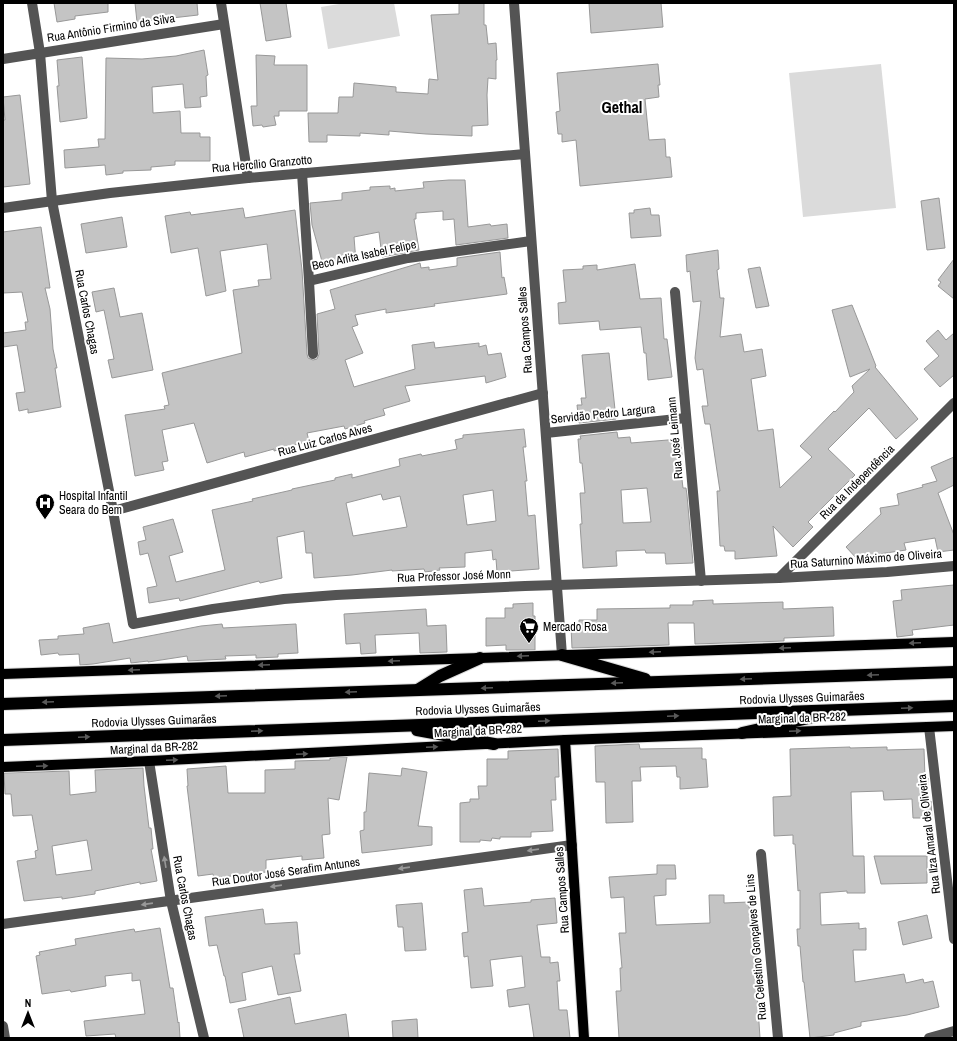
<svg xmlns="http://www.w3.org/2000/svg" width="957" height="1041" viewBox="0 0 957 1041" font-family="'Archivo Narrow',sans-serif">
<rect width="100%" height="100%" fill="#fff"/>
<g fill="#dbdbdb">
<path d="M345 3H394L400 36 328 49 321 7Z"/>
<path d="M881 64 896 208 803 217 789 73Z"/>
</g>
<g fill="#c4c4c4" stroke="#989898" fill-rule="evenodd">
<path d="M54 3H108V12L75 16V19L57 22Z"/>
<path d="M135 3H197L198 15 137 22Z"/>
<path d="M260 3H286L291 37 266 41Z"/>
<path d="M459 3H484V25H486L488 44 496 43 497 60H496V79L488 78 487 95 488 125 472 126V136L426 134 389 131V135L360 133V136L327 135V142H309L308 113H338L339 97H353L354 83 396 87V92L428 94 429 79 438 80 431 15 459 14Z"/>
<path d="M589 3H661L663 27 591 33Z"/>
<path d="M204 50 208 75 206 76 207 96 200 97 201 107 185 108 183 84 152 87 153 113 180 111 181 133H200V137H210V161H175V165L151 167V170L123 171V173L106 175 105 165 65 168 64 150 99 147 98 139H105L106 58 142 59 176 56Z"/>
<path d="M256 55 275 56 274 65H307V111H279V116H274L276 125 263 127 262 125 253 126 251 106H257Z"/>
<path d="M82 57 87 118 60 122 57 86H59L57 60Z"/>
<path d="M658 64 660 85H658L659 97 645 99 649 140 665 139 666 157H670L672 177 580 186 576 140 562 142V134H558L556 112 560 111 557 73Z"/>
<path d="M20 95 30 184 3 187V120H5L3 97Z"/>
<path d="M449 180H465L468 227 490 224 491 226 507 224 508 238 456 245 454 219 443 220V211L416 213V219H414L419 250 382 257 379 232 354 237 356 262 323 265 312 225 310 203 342 200V193L370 190V187L390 186V189L395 188V191L424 188 423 182Z"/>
<path d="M939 198 945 248 927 250 921 201Z"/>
<path d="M243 208 245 218 295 210 302 270 307 354 308 358 313 360 317 359 319 354 317 314 335 309 330 290 420 263 421 268 429 267V270L457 266V258L500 252 502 278 504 277 507 294 434 304 435 306 386 313V309L355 315 358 325 352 327 363 353 345 360 354 387 415 369 412 345 434 342 435 348 479 343V347L486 345 488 355 501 353 506 377 486 383 485 376 405 386 410 401 383 409 385 415 364 421 365 423 345 429 344 426 307 433 309 441 274 451V449L245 457 244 452 207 463 194 423 162 430 168 461 162 462 164 470 135 476 125 415 165 409 164 406 169 405 162 373 242 353 233 290 259 286 258 280 271 279 267 244 220 251 226 291 206 296 198 248 171 253 165 216 190 212 191 215Z"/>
<path d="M650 208 651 215H659L661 236 631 238 629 213H634V210Z"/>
<path d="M122 217 127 247 86 253 81 224Z"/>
<path d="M41 227 50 288H45L50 309 53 349 57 368H55L61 407 28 413V409L19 411 16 393 25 392 17 345 3 347V333L26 330 25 322H28L22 292 3 293V232Z"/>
<path d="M718 250 719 269 717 270 720 298H724L720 337 741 334 744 352 762 349 766 376 751 379 758 431 773 429 780 488 812 457 800 446 834 411 835 412 854 392 852 386 870 369 850 377 832 310 852 305 876 366 875 367 918 419 896 439 869 408 828 449 855 475 808 522 813 527 793 547 773 526 777 556 735 559V551H725L724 546H720L717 491H720L710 424H705L702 406H708L703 369 697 370 695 358 701 301 693 302 690 271 687 272 686 255Z"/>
<path d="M954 259V299L938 286 941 282 938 280Z"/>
<path d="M635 264 640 299 661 298 664 339H667L672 377 648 380 646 353H644L641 327 600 330 599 321 559 324 558 303 566 302 563 270 583 269V266L597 265V270Z"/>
<path d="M760 267 769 306 756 308 748 269Z"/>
<path d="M114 288 120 317 142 313 153 370 112 378 108 360 114 359 104 310 96 312 92 292Z"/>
<path d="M938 330 946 340 954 333V375L940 387 924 369 939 356 926 341Z"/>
<path d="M609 353 616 419 579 423 577 405H582L581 398H586L582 355Z"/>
<path d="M524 429 526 447H523L527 481H525L528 516 535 515 539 569 497 572 496 559 493 560 492 550 465 553V567L439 568 440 570 425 572 424 569 392 571V570L352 575 314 578 312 553H306L304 531 277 537 282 578 260 583 259 581 180 601 179 598 149 603 147 588 157 586 148 553 140 555 138 542 146 540 143 527 173 519 183 552 169 556 176 582 225 570 212 510 253 501 252 499 292 490V489L335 480V478L352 474V478L400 466 399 459 421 454 422 456 457 449 455 440 463 438V435ZM493 490 496 521 467 525 463 495ZM381 494 383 500 400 496 407 527 353 536 346 503Z"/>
<path d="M617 432 618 438 630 437 631 443 680 439 682 455H679L683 488H686L687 495 693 563 666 564 665 553H646L645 550 616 551 617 566 583 568 580 524H582L580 493H585L582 463H580L578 439H581L580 436ZM647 488 651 522 623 523 621 490Z"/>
<path d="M954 457V485L938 493 954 535V550L938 552 935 538 904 543 906 550 879 554 880 560 868 561 863 555 858 560 846 547 881 514 880 508 899 505 897 494 923 487 922 485 937 481 931 467Z"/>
<path d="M954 585V625L912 630 913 635 897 637 893 601 902 600 901 590Z"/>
<path d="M713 600V604L783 602V609L833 607 834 636 784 638V641L695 644 694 623H668L669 645 572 648 571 627H579V620H597V609L670 608V605H693V601Z"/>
<path d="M533 603V616H535V650H506V645L486 646V618H505V608H513V604Z"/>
<path d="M426 609 427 626 446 625 447 652 420 653 419 633 375 635 376 653 361 654 360 643 346 644 344 614Z"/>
<path d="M109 623 113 643 201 626 222 624 223 628 296 624 298 653 278 654V657L256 658V655L225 656 226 659 188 661 187 656 148 662V661L131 663 130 658 93 664 80 665 79 654 59 655 58 653 41 655 39 640 58 639V636L84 634 83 628Z"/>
<path d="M639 744 640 749 702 748V759H706L708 787 680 789V777H677L676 766 640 767 641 781H632L633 822 606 823 605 782H596L595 746Z"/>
<path d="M850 747V748L887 747V750L924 749 925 778H928V801H931L932 818H913L912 799 884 800 883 791 851 792 853 856H864L865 893H847V891L820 893 821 925 859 923V929L866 928V950H853L855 982 904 974 906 983 923 979 924 983 933 981 939 1007 907 1015 861 1022V1026L834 1033V1035L810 1038 804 982H803L800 946H798L797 929H800V890L798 891 795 844H793V835L774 836 773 797 791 796 790 749Z"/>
<path d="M558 749 559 777H555L556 800H551L553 831 531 832V837H500V839L492 838 491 841 480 840V842H460V803L470 802V799H479L478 786H487V759H508V751Z"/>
<path d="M347 757 339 800 328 798 330 834 322 835 324 858 302 860V856L266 860V872L214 878 213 874 198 876 187 786H188L187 769 226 766 228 793H265V770L295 769V761L330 760V758Z"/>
<path d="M143 768 144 786 149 828H151L153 849H151L157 881 140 884V882L95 891V894L62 899V897L24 901 17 861 36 858 35 851 38 850 32 815 13 816 11 794H5L4 773 69 771 70 795 96 792 95 770ZM87 840 92 870 56 875 52 846Z"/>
<path d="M402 768 427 772 418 826 432 827V845L362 853 360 831 364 830V812H366L369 773 401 776Z"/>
<path d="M874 856H927V883L881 884Z"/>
<path d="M657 865H675L676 879H666V895L654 896 656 925 710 923 709 895H724V903L749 902V908H754L759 992H757L760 1038H619L616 991H621L620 968H622L619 933H626L624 897 611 898 609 877 657 874Z"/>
<path d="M482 888 484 906 531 902V900L555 898 557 923 537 925 541 957H550V963L558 962 560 981H557L559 1010H567L570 1038H534L529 1004 509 1007 507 990 525 987 522 956 490 960 493 986 471 988 468 956 464 957 462 933 468 932 464 890Z"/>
<path d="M422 903 426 950 405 951 403 927H398L396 905Z"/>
<path d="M263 909 265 924 297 922 300 954H294L301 991 278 995 272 966 242 973 246 1000 230 1003 225 976H224L217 945 209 946 205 917Z"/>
<path d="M927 915 932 938 903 945 898 922Z"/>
<path d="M160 928 170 988H173L178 1023 179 1022 180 1038H116L115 1034 86 1036 84 1021 145 1014 140 980 132 981V973L105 976 106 986 71 992 70 990 42 994 36 956 40 955 39 952 76 945 75 939 134 929 135 932Z"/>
<path d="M290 997 295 1024 346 1014 349 1038H244L238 1009Z"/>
<path d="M417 1019 418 1038H393L392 1021Z"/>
</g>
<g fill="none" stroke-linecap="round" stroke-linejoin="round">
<defs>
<g id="major">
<path d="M3 674 954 642"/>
<path d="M565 740 584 1038"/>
<path d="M3 767 149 761 565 740 954 726"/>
</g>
<g id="highway">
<path d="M562 655 645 679"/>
<path d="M419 689 440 676 480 658"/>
<path d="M3 704 954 672"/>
<path d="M417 730 494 744"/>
<path d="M742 733 813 717"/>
<path d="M3 740 954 706"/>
</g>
</defs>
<use href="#major" stroke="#dbdbdb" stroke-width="12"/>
<use href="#highway" stroke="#dbdbdb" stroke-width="14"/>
<g stroke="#545454" stroke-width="10">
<path d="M32 3 40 53 52 201 113 511 133 624 213 609 284 599 336 595 525 586 779 578 887 572 954 566"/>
<path d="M221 3 248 178"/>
<path d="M514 3 562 655"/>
<path d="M3 59 224 24"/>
<path d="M302 173 309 281 408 258 531 241"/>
<path d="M3 208 110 193 248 178 525 154"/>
<path d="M309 281 313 354"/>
<path d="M675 292 701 581"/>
<path d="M546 433 686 418"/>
<path d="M113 511 543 393"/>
<path d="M779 578 954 403"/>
<path d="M929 727 954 939"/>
<path d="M149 761 171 901 204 1038"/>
<path d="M761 854 778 1038"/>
<path d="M3 924 572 845"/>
<path d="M3 1026 5 1038"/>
<path d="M929 1038 954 1031"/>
</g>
<use href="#major" stroke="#000" stroke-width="10"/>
<use href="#highway" stroke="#000" stroke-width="12"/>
</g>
<defs><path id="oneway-solid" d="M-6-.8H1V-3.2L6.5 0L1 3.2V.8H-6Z"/></defs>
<g fill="#595959">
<use href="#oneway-solid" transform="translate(915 643) rotate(178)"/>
<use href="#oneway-solid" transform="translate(785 648) rotate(178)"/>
<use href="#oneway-solid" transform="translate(655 652) rotate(178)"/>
<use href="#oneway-solid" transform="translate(523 656) rotate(178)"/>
<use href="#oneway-solid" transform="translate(394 661) rotate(178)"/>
<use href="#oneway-solid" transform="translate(264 665) rotate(178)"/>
<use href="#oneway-solid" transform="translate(134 670) rotate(178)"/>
<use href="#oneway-solid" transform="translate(873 675) rotate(178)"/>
<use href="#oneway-solid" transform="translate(746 679) rotate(178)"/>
<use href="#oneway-solid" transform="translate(617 683) rotate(178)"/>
<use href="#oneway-solid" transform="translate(487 688) rotate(178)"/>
<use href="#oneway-solid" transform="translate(351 692) rotate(178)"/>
<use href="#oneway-solid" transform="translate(221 696) rotate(178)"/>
<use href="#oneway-solid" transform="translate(48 702) rotate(178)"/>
<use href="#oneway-solid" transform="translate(907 708) rotate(-2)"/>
<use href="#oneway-solid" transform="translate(673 716) rotate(-2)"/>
<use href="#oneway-solid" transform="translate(544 721) rotate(-2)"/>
<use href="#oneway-solid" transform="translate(257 731) rotate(-2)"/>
<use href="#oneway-solid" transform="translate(795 731) rotate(-2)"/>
<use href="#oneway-solid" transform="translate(84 737) rotate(-2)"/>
<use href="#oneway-solid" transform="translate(432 747) rotate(-3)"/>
<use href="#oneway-solid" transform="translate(302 754) rotate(-3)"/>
<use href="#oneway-solid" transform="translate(172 760) rotate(-3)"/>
<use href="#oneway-solid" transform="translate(42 766) rotate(-2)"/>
</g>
<g fill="#989898">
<use href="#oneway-solid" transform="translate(533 850) rotate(172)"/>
<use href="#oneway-solid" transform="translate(165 862) rotate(-99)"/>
<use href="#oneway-solid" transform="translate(404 868) rotate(172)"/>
<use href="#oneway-solid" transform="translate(276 886) rotate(172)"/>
<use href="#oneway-solid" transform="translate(147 904) rotate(172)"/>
</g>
<defs>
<symbol id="hospital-pin" viewBox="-11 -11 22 30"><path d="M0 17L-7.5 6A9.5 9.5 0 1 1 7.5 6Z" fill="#000" stroke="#fff"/><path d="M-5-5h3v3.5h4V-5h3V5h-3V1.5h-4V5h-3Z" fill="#fff"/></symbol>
<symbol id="supermarket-pin" viewBox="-11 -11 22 30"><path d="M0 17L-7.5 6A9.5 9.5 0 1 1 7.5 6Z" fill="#000" stroke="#fff"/><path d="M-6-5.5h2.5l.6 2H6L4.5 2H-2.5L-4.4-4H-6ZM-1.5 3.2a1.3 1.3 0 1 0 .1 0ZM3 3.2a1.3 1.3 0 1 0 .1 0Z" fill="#fff"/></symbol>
</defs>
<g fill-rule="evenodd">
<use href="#hospital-pin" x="34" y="492" width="22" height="30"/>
<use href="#supermarket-pin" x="518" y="616" width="22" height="30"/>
</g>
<g text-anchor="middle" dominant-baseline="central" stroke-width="4" stroke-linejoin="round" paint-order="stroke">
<g font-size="12" fill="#000" stroke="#fff">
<text transform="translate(111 28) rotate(-9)">Rua Antônio Firmino da Silva</text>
<text transform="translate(262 164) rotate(-5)">Rua Hercílio Granzotto</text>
<text transform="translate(364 255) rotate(-12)">Beco Arlita Isabel Felipe</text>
<text transform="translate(87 312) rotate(79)">Rua Carlos Chagas</text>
<text transform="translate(525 330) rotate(-94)">Rua Campos Salles</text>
<text transform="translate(603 414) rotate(-6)">Servidão Pedro Largura</text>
<text transform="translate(675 438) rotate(-95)">Rua José Leimann</text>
<text transform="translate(325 440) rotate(-15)">Rua Luiz Carlos Alves</text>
<text transform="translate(857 482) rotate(-45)">Rua da Independência</text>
<text transform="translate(866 559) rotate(-4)">Rua Saturnino Máximo de Oliveira</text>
<text transform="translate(454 576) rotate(-2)">Rua Professor José Monn</text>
<text transform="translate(802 698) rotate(-2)">Rodovia Ulysses Guimarães</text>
<text transform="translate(478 709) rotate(-2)">Rodovia Ulysses Guimarães</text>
<text transform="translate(802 718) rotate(-2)">Marginal da BR-282</text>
<text transform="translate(154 721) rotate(-2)">Rodovia Ulysses Guimarães</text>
<text transform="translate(478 731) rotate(-3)">Marginal da BR-282</text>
<text transform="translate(154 748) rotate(-3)">Marginal da BR-282</text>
<text transform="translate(929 834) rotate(-97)">Rua Ilza Amaral de Oliveira</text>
<text transform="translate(286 872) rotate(-8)">Rua Doutor José Serafim Antunes</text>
<text transform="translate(562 890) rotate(-94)">Rua Campos Salles</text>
<text transform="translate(185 898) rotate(79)">Rua Carlos Chagas</text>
<text transform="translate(756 947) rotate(-95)">Rua Celestino Gonçalves de Lins</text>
</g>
<g font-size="12" fill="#000" stroke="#fff" text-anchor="start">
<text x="59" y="496">Hospital Infantil<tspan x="59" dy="14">Seara do Bem</tspan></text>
<text x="543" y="627">Mercado Rosa</text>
</g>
<g font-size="16" font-weight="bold" fill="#000" stroke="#fff">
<text x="622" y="107">Gethal</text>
</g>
</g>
<rect width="957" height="1041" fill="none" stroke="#000000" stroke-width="8"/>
<g transform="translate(28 1013)" stroke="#ffffff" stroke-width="3" paint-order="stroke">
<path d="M0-3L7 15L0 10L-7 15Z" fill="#000000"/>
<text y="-6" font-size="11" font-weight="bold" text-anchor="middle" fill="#000000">N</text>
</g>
</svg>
